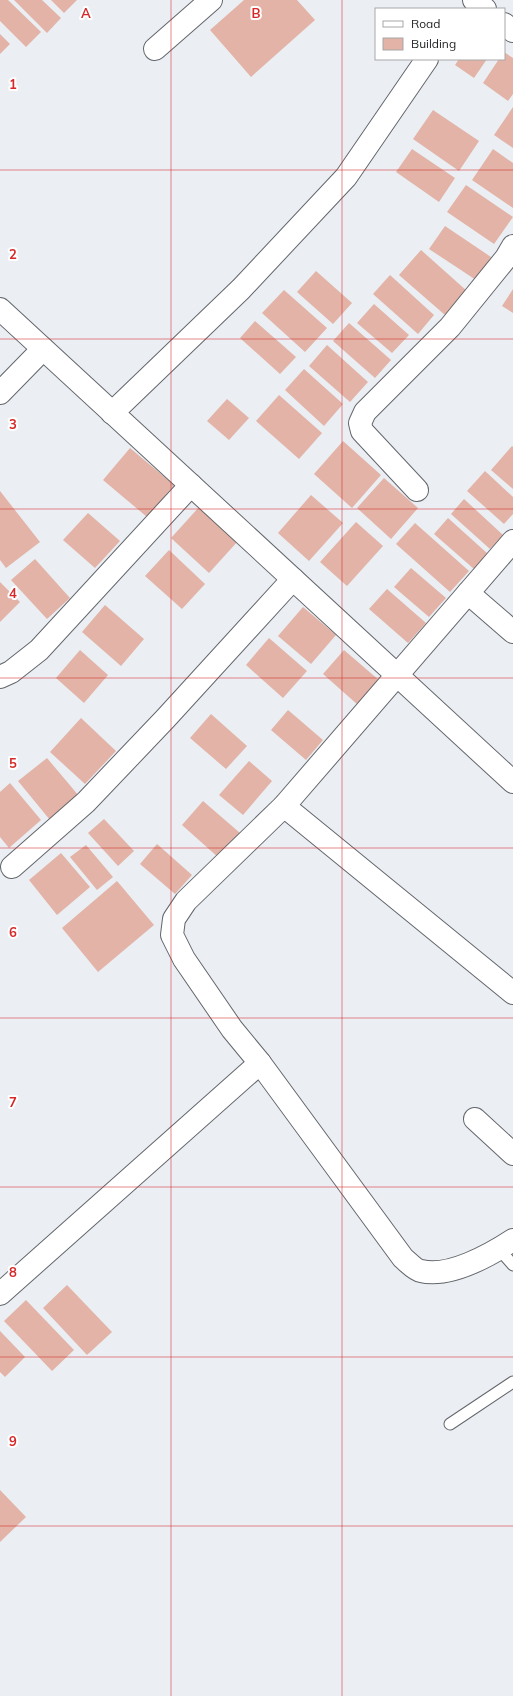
<svg xmlns="http://www.w3.org/2000/svg" width="513" height="1696" viewBox="0 0 513 1696" font-family="Mulish,sans-serif">
<rect width="100%" height="100%" fill="#ebeff4"/>
<g fill="#e2b3a6">
<path d="M0 0H8L41 32 26 47 0 21Z"/>
<path d="M14 0H42L61 18 47 33Z"/>
<path d="M51 0H77L64 13Z"/>
<path d="M244 0H297L315 20 251 77 210 30Z"/>
<path d="M0 34 10 44 0 54Z"/>
<path d="M504 52 513 58V94L508 101 483 83 499 59H504Z"/>
<path d="M459 59H487L474 78 455 65Z"/>
<path d="M513 107V148L494 135Z"/>
<path d="M433 110 479 141 459 171 413 139Z"/>
<path d="M412 149 455 178 439 202 396 172Z"/>
<path d="M493 149 513 163V208L472 180Z"/>
<path d="M466 185 513 217 494 244 447 212Z"/>
<path d="M445 226 491 257 476 280 429 249Z"/>
<path d="M421 250 467 291 445 315 399 275Z"/>
<path d="M316 271 352 303 333 324 297 292Z"/>
<path d="M390 275 434 315 418 334 373 294Z"/>
<path d="M513 289V313L502 306Z"/>
<path d="M284 290 327 328 305 352 262 313Z"/>
<path d="M374 304 409 335 392 353 357 323Z"/>
<path d="M255 321 296 357 280 374 240 338Z"/>
<path d="M349 323 391 360 375 378 333 341Z"/>
<path d="M327 345 368 382 350 402 309 366Z"/>
<path d="M304 369 343 404 324 426 285 390Z"/>
<path d="M279 395 322 433 299 459 256 421Z"/>
<path d="M227 399 249 418 229 440 207 421Z"/>
<path d="M343 441 381 475 352 508 314 474Z"/>
<path d="M512 446 513 447V489L491 470Z"/>
<path d="M130 448 174 485 147 517 103 480Z"/>
<path d="M485 471 513 497V514L504 524 467 491Z"/>
<path d="M384 478 418 508 391 539 357 508Z"/>
<path d="M0 491 40 542 6 568 0 560Z"/>
<path d="M311 495 343 523 309 561 278 533Z"/>
<path d="M464 499 503 535 490 549 451 514Z"/>
<path d="M200 506 238 541 209 573 171 538Z"/>
<path d="M88 513 120 541 95 568 63 540Z"/>
<path d="M448 518 488 554 474 569 434 534Z"/>
<path d="M356 522 383 546 347 586 320 562Z"/>
<path d="M415 523 469 571 450 592 396 544Z"/>
<path d="M169 550 205 584 182 609 145 576Z"/>
<path d="M35 559 70 598 47 619 11 580Z"/>
<path d="M411 568 446 598 429 617 394 587Z"/>
<path d="M0 582 20 602 0 622Z"/>
<path d="M387 589 426 623 408 643 369 609Z"/>
<path d="M105 605 144 639 121 666 82 632Z"/>
<path d="M303 607 336 635 311 664 278 636Z"/>
<path d="M269 638 307 671 283 698 246 665Z"/>
<path d="M80 650 108 675 84 703 56 678Z"/>
<path d="M344 650 380 681 358 705 323 674Z"/>
<path d="M288 710 323 740 306 760 271 730Z"/>
<path d="M211 714 247 746 226 769 190 738Z"/>
<path d="M81 718 116 751 85 784 50 752Z"/>
<path d="M47 758 79 796 50 820 18 781Z"/>
<path d="M249 761 272 781 243 815 219 795Z"/>
<path d="M10 783 41 820 9 848 0 837V792Z"/>
<path d="M203 801 240 833 219 858 182 825Z"/>
<path d="M104 819 134 851 118 866 88 833Z"/>
<path d="M157 844 192 875 175 894 140 864Z"/>
<path d="M86 845 113 877 97 890 70 857Z"/>
<path d="M61 853 90 887 57 915 29 880Z"/>
<path d="M117 881 154 925 98 972 62 928Z"/>
<path d="M67 1285 112 1332 87 1355 43 1308Z"/>
<path d="M26 1300 74 1350 52 1371 4 1321Z"/>
<path d="M0 1331 25 1357 5 1377 0 1372Z"/>
<path d="M0 1490 26 1517 0 1542Z"/>
</g>
<g fill="none" stroke-linecap="round" stroke-linejoin="round">
<defs>
<g id="service">
<path d="M499 1249 513 1265"/>
<path d="M450 1424 513 1382"/>
</g>
<g id="minor">
<path d="M474 0 485 9"/>
<path d="M504 24 513 31"/>
<path d="M155 49 211 0"/>
<path d="M0 309 513 782"/>
<path d="M0 393 43 349"/>
<path d="M112 413 241 289 346 177 427 59"/>
<path d="M417 490 362 431 360 423 365 412 450 327 506 258 513 246"/>
<path d="M468 593 513 632"/>
<path d="M0 677 11 672 39 650 191 485"/>
<path d="M284 806 513 993"/>
<path d="M12 867 86 802 166 718 293 579"/>
<path d="M260 1063 403 1258C408 1262 415 1270 421 1271 449 1278 490 1255 513 1240"/>
<path d="M475 1119 513 1154"/>
<path d="M0 1294 260 1063 232 1029 184 959 172 935 174 919 186 901 284 806 513 541"/>
</g>
</defs>
<use href="#service" stroke="#63666b" stroke-width="13"/>
<use href="#minor" stroke="#63666b" stroke-width="24"/>
<use href="#service" stroke="#fff" stroke-width="11"/>
<use href="#minor" stroke="#fff" stroke-width="22"/>
</g>
<path fill="none" stroke="#d62828" stroke-width="1" stroke-opacity="0.55" d="M171 0V1696M342 0V1696M0 170H513M0 339H513M0 509H513M0 678H513M0 848H513M0 1018H513M0 1187H513M0 1357H513M0 1526H513"/>
<g font-size="13" text-anchor="middle" font-weight="bold" fill="#d62828" stroke="#fff" stroke-width="4" stroke-linejoin="round" paint-order="stroke">
<text x="86" y="18">A</text>
<text x="256" y="18">B</text>
<text x="13" y="89">1</text>
<text x="13" y="259">2</text>
<text x="13" y="429">3</text>
<text x="13" y="598">4</text>
<text x="13" y="768">5</text>
<text x="13" y="937">6</text>
<text x="13" y="1107">7</text>
<text x="13" y="1277">8</text>
<text x="13" y="1446">9</text>
</g>
<rect x="375" y="8" width="130" height="52" fill="#ffffff" stroke="#a7a7a8"/>
<rect x="383" y="21" width="20" height="6" fill="#ffffff" stroke="#a7a7a8"/>
<text x="411" y="28" font-size="12" fill="#232426">Road</text>
<rect x="383" y="38" width="20" height="12" fill="#e2b3a6" stroke="#a7a7a8"/>
<text x="411" y="48" font-size="12" fill="#232426">Building</text>
</svg>
